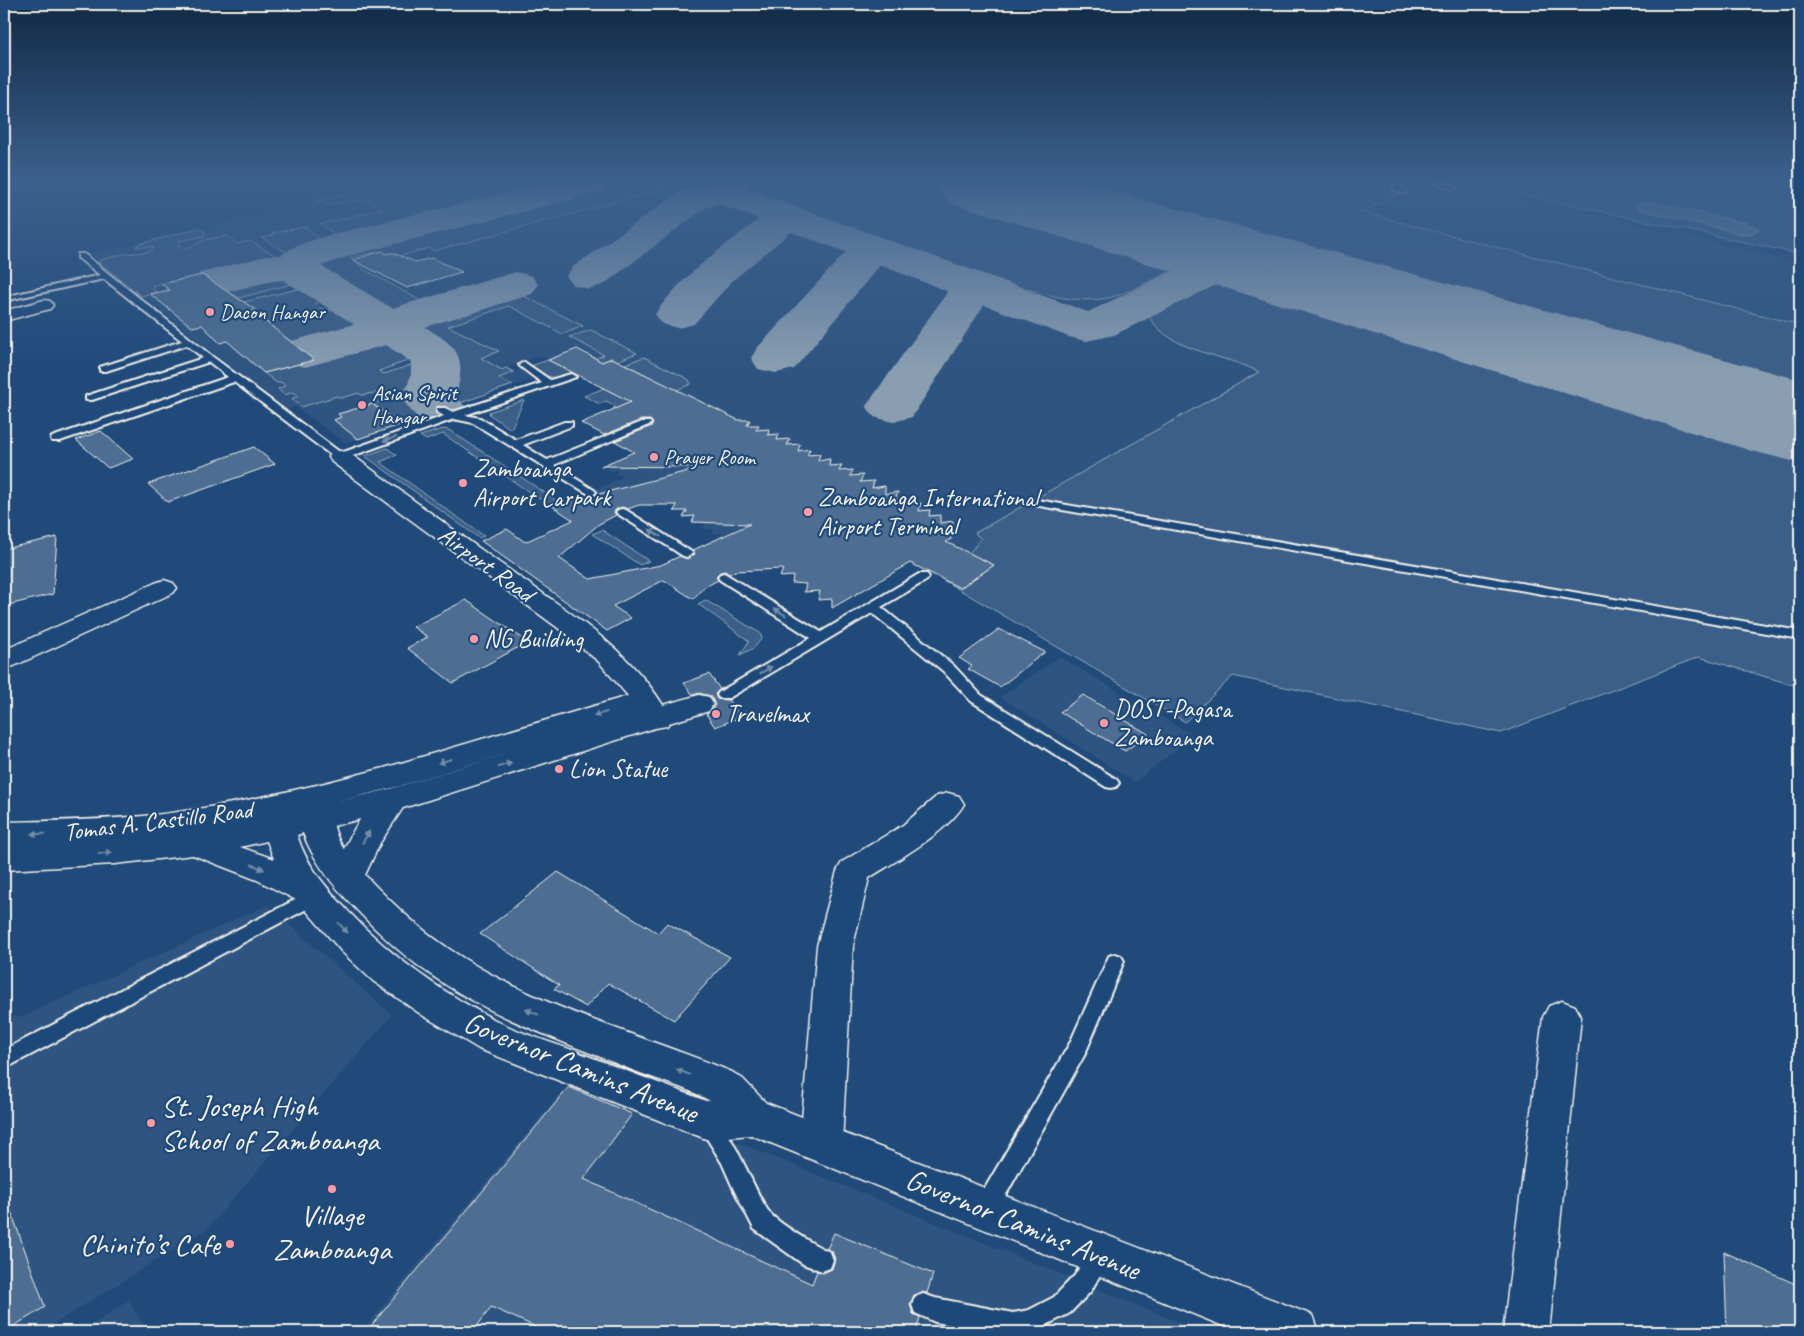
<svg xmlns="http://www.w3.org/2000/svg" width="1804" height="1336" viewBox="0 0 1804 1336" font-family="Caveat,sans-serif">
<rect width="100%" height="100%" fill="#1f4a7a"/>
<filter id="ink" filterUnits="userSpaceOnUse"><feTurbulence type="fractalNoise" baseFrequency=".02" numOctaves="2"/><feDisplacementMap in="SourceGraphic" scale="10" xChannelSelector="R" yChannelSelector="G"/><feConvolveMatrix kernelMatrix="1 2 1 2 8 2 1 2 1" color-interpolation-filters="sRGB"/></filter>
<g filter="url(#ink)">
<g fill="#2d5581">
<path d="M388 183H1238L1391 191 1388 188 1396 183H1453L1573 209 1800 263V687L1699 657 1501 733 1233 676 1185 722 911 562 832 608V599L818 600 820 591 804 592 806 584 792 583 793 576 780 577 782 569 755 561 710 584 693 599 645 568 661 565 678 558 718 538 723 533 711 534 715 529H703L706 523 692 522 694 516 683 517 686 511H674L677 505H663L648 501 607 519 590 531 552 506 574 499 619 479 624 475H616L618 470 608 471 611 466H601L634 452 605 436 694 399 605 355 566 369 540 356 507 368 514 372 521 369 537 378 346 443 295 407 285 410 90 254Z"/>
<path d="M1060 657 1194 736 1135 782 1000 697Z"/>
<path d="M267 905 392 1015 207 1229 41 1332H4V1016L22 1017Z"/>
<path d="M575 1076 1203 1332H361Z"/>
<path d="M129 1300 147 1332H82Z"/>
</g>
<g fill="#3a5f88" stroke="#97a8b8">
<path d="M388 183H583L358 238H340L321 224 382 209 367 199 326 205 316 200Z"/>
<path d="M601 183H686L434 251 429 248 400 256 393 253 387 254 382 251 350 258 358 262 360 267 421 301 414 312 398 316 385 315 307 268 308 263 311 260 336 250Z"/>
<path d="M752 183H918L1162 257 1171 265 1172 269 1168 273C1152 280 1125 295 1108 298 1075 304 1043 294 1013 285L769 199 751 185Z"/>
<path d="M1044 183H1378L1374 185 1399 194 1360 212 1800 325V395Z"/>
<path d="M1467 183H1800V254Z"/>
<path d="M306 227 323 243 296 258 262 238 274 235 272 233Z"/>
<path d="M198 228 205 232V236L179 241 180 248H186L208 239 227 236 237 244 250 241 287 262 212 281 204 276 152 286 156 292 141 296 98 261 123 254 147 252 153 249 154 247H136L137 245Z"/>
<path d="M275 270 286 272 298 280 292 284 239 298 233 294 170 310 160 301 220 286 218 284 261 272Z"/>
<path d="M1230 283 1256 285 1800 449V687L1699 657 1501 733 1233 676 1185 722 943 580 960 588 993 566 969 553 981 539 975 533 1259 372C1225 354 1172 353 1149 317L1150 313 1209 286Z"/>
<path d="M306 287 321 295V299L315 305 318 308 355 315 372 325V328L357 335 303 351 260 317 248 320 240 315 255 310 244 302Z"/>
<path d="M503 292 520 294 583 326 563 334 509 306 448 326 499 351 481 358 502 370 506 368 514 372 499 378 513 385 451 406 438 398C440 389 450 369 449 361 448 347 418 334 407 328V324L411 320 428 315C446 325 482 309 501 303L490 296Z"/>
<path d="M591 330 637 353 617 361 612 358 556 378 547 376 530 366 548 360 566 369 604 355 569 337Z"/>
<path d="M378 337 395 339 418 354V357L379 371 384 374 417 363H427L429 368 425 380 413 387 361 395 359 393 341 398 337 396 301 407 292 399 298 396 293 392 284 395 278 389 285 386 281 382 277 383 264 373 314 360 307 354 361 339Z"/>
<path d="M644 357 688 379 691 384 677 390 615 409 613 408 616 406 606 401 600 404 584 396 642 373 625 364Z"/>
<path d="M416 396 419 397V402L432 413 399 423 372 403Z"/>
<path d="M524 400 511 429 490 415 489 412Z"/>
<path d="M443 429 449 430 556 500 547 504 443 434 426 440 420 436Z"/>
<path d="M387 448 397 455 380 462 484 536 479 538 365 456Z"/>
<path d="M602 530 649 561 640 565 592 534Z"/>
<path d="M705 600 760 633 762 638 754 648 740 655 749 641 698 604Z"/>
</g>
<path fill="#627e9d" stroke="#9cacbb" d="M1643 203H1654L1746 223 1759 229 1751 234H1742L1637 209 1638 205Z"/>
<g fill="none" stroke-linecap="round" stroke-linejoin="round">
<g fill="#8a9eb1" fill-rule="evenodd">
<path d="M546 183H609L604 191 352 255 321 266 392 308 516 272 532 276 538 285 532 294 425 327C460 348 466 356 456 396L468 410 460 421C431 429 420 425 403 400L411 374V362L386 345 305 367 288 362 280 352 288 342 354 324 283 280 267 282 215 295 200 291 193 282 200 273 266 256 281 255 296 246 322 237Z"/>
<path d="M710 183H751L747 189 1088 312 1190 263 1176 246 1182 237C1205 232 1218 238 1232 257 1257 254 1283 259 1308 265L1315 274 1308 283 1293 287 1246 282 1216 285 1114 335 1086 341 1069 337 984 305 912 417 893 422 874 417 866 406 946 294 947 291 880 265 794 369 776 373 758 369 751 358 758 347 846 252 791 232 732 281 694 324 678 328 662 324 655 314C682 275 722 248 759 219L718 204 705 208 603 285 588 289 573 285 566 276 573 267 679 192Z"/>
</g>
<path fill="#8a9eb1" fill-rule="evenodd" d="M935 183H1082L1800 380V463L1752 451 948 202Z"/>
</g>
<g fill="#4d6e92" stroke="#f4f1e8" fill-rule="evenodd">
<path d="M382 251 387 254 393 253 415 262 432 258 462 272 407 288 353 260Z"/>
<path d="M202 275 256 310 252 311 314 360 264 373 227 341 220 343 202 325 192 327 150 294 170 290 161 284Z"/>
<path d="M577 349 602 362 612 358 738 420H750L747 425H759L756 430 769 429 768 435 779 434 777 440 790 439 787 445 800 444 798 451 810 449 807 455 820 454 818 461 830 459 829 466 842 465 839 471 853 470 850 476 863 475 860 482 874 481 872 488 885 486V494L898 492 895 499 909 498 906 505 921 503 919 511 930 510 929 516 940 515V523L953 521 951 539 946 542 994 565 960 588 910 563 832 608V599L818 600 820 591 804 592 806 584 792 583 793 576 780 577 783 569 735 571 729 574 725 571 720 572 716 576 718 580 703 588 693 599 664 580 613 606 631 618 607 631 481 541 507 529 525 542 573 520 552 506 692 470V467L601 466 634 452 615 441 652 426 653 423 650 420H641L604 435 581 423 631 402 548 360ZM639 505H677L674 511H687L683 517 695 516 692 522 750 524 693 550 695 554 688 559 680 556 661 565 590 579 559 558 599 524 616 515 614 512 617 509 622 507 628 509Z"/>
<path d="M372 404 400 425 358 439 334 420 341 417 338 414Z"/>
<path d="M101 431 133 459 108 468 76 440Z"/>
<path d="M254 447 275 464 168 502 148 484Z"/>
<path d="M57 537 53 594 4 606V549Z"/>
<path d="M466 600 528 642 453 683 407 648 428 637 413 627Z"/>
<path d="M999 629 1045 652 1000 687 968 669 972 666 959 658Z"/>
<path d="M709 674 720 689 715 694 717 699 728 700 741 717 715 727 706 714 711 712 715 705 711 696 699 693 693 695 684 683Z"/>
<path d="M1083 695 1148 734 1125 751 1060 712Z"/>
<path d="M558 872 658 933 667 923 730 957 674 1020 608 983 586 1007 554 989 559 985 480 934Z"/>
<path d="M569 1087 632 1114 584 1179 812 1284 817 1271 823 1273 832 1269 835 1259 832 1251 827 1249 834 1233 933 1274 927 1293 922 1292 914 1295 910 1304 913 1314 920 1317 916 1332H547L491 1307 473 1332H366Z"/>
<path d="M7 1200 45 1307 4 1332V1201Z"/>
<path d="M1724 1252 1800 1286V1332H1727Z"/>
</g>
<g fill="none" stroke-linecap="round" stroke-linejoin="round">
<defs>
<g id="lane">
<path d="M1397 183H1405L1399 187 1405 191V193H1401L1394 189 1393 186Z"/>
<path d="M1435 183H1446L1457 187 1454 189Z"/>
<path d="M78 254H84L213 357 341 453 444 416 437 412V408H445L453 412 542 383 521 367 519 365 524 362 550 380 571 374 576 377 465 415 480 418 516 440 564 422H572V426L523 445 547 460 642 422H650L651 424 554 465 594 490 596 492 594 494 590 495 473 423 454 419 344 459H336L234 382 60 441H52L51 439 52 437 228 377 209 362 92 400H86V396L203 358 187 345 106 371H100V367L182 341 104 279 4 301V297L100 275 78 258Z"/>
<path d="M1032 499 1800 631V639L1028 504 1026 502Z"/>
<path d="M622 509 626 510 693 553 687 557 683 556 618 514 616 512 618 510Z"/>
<path d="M724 573 821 632 919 574H927L929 577 927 580 881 607 953 665 981 695 1116 779 1119 783 1116 787 1111 788 1106 787 971 701 943 671 872 613 729 698H719L717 695 719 692 811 638 720 580 718 577 720 574Z"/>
<path d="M314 890 320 892 323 897 320 902 4 1069V1050Z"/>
<path d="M1115 954 1121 956 1124 961 1085 1054 994 1216 986 1219 978 1216 975 1208 978 1200 1070 1043 1109 956Z"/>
<path d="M708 1115C732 1124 752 1189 769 1212 776 1222 817 1247 830 1252L833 1260 830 1268 822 1271 803 1264 754 1229 734 1190 722 1163 698 1124 701 1117Z"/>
<path d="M1099 1246 1107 1249 1110 1257 1091 1291 1070 1313 1033 1332H990L935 1322 915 1313 912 1305 915 1297 923 1294 935 1298 1013 1313 1029 1310 1054 1297 1075 1275 1091 1249Z"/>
</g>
<g id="street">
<path d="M44 300 50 301 53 305 50 309 4 321V311Z"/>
<path d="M340 451 348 452C402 492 456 532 511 571 567 611 627 647 663 705L699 695 709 697 713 704 709 711 669 723 667 726 655 728 403 808 314 831 303 827 298 819 303 811 312 808 301 805 296 797 301 789 384 768 628 696 599 662 558 628 332 462 329 457 332 452ZM639 713 390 789 335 802 396 787Z"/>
<path d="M164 580 173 583 177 588 173 593 14 666 4 668V650L155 583Z"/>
<path d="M948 793 959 796 964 804C947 833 897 860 869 878L853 946 842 1143 836 1157 821 1162 806 1157 800 1143 817 946 837 871 842 862 903 825 937 796Z"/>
<path d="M1562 1001 1575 1006 1581 1017 1549 1332H1503L1543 1017 1549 1006Z"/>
</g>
<path id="primary" d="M312 786 323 789C334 808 330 830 344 849 351 835 368 802 380 793 387 787 396 790 403 792L408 800 380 843 365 875C394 906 426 935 463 958 546 1010 642 1035 732 1072L743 1079 766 1103 1312 1315 1318 1332H1238L751 1135 706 1139 479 1049 422 1015 373 981 342 952 298 901 257 880 193 855 115 864 4 870V822C54 821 104 820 154 815 207 809 260 798 312 786ZM303 833C314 863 335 888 357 910 381 936 407 959 437 979 495 1018 562 1041 625 1067 651 1078 687 1087 710 1101H706C661 1084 616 1067 572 1050 550 1042 526 1035 505 1025 447 996 393 959 349 912 327 888 307 867 297 835ZM267 841 274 859 240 847Z"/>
</defs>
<use href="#lane" stroke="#f4f1e8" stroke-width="4"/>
<use href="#street" stroke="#f4f1e8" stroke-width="3"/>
<use href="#primary" stroke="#f4f1e8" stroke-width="3"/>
<use href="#lane" fill="#1f4a7a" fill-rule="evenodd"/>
<use href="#street" fill="#1f4a7a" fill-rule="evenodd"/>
<use href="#primary" fill="#1f4a7a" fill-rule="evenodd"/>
</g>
<defs><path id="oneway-solid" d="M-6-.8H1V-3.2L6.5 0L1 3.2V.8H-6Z" transform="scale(1.25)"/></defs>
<g fill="#748da6">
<use href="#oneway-solid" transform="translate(390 439) rotate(161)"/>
<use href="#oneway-solid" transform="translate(655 533) rotate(-148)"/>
<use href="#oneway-solid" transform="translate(780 612) rotate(-148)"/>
<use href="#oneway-solid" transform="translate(766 670) rotate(-31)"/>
<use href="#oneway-solid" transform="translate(600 714) rotate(163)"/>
<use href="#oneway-solid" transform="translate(445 761) rotate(163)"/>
<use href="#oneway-solid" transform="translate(505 765) rotate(-17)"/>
<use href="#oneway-solid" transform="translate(38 834) rotate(179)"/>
<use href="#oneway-solid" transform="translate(366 837) rotate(-59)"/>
<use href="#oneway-solid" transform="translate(105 853) rotate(-5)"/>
<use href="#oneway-solid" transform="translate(258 867) rotate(23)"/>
<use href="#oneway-solid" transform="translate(343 928) rotate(48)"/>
<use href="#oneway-solid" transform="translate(532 1012) rotate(-158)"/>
<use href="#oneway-solid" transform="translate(683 1072) rotate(-158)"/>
</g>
</g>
<linearGradient id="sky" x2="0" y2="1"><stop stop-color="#112943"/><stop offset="0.49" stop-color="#3c608d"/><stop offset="1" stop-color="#3c608d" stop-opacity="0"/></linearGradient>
<rect width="1804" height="370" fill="url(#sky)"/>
<g fill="#ff9aa2" stroke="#1f4a7a" stroke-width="2">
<circle cx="210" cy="312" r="5"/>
<circle cx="362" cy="405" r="5"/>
<circle cx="654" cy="457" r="5"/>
<circle cx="463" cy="483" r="5"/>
<circle cx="808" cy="512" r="5"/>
<circle cx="474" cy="639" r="5"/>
<circle cx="716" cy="714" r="5"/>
<circle cx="1104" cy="723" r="5"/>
<circle cx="559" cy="769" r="5"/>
<circle cx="151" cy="1123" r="5"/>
<circle cx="332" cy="1189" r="5"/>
<circle cx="230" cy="1244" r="5"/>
</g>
<g text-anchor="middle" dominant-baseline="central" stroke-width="4.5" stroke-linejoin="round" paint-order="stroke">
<g font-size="21" fill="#f4f1e8" stroke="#1f4a7a" text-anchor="start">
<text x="220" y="312">Dacon Hangar</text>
<text x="372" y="393">Asian Spirit<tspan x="372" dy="24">Hangar</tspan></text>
<text x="664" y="457">Prayer Room</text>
</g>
<g font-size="25" fill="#f4f1e8" stroke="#1f4a7a" text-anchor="start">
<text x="473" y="469">Zamboanga<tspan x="473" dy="29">Airport Carpark</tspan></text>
<text x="818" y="498">Zamboanga International<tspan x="818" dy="29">Airport Terminal</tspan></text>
<text x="484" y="639">NG Building</text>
<text x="1114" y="709">DOST-Pagasa<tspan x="1114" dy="29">Zamboanga</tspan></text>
<text x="726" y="714">Travelmax</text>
<text x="569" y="769">Lion Statue</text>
</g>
<g font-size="25" fill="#f4f1e8" stroke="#1f4a7a">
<text transform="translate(486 564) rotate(36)">Airport Road</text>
<text transform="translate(158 821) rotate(-7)">Tomas A. Castillo Road</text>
</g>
<g font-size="30" fill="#f4f1e8" stroke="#1f4a7a">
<text transform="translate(581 1067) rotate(22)">Governor Camins Avenue</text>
<text transform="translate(1023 1224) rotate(22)">Governor Camins Avenue</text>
</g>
<g font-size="30" fill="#f4f1e8" stroke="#1f4a7a" text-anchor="start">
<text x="161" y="1106">St. Joseph High<tspan x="161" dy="34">School of Zamboanga</tspan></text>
<text x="332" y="1215" text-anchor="middle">Village<tspan x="332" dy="34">Zamboanga</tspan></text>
<text x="220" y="1244" text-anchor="end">Chinito’s Cafe</text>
</g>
</g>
<rect width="1804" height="1336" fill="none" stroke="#1f4a7a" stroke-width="20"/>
<rect x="10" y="10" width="1784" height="1316" fill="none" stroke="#f4f1e8" stroke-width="2" filter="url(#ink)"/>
</svg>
